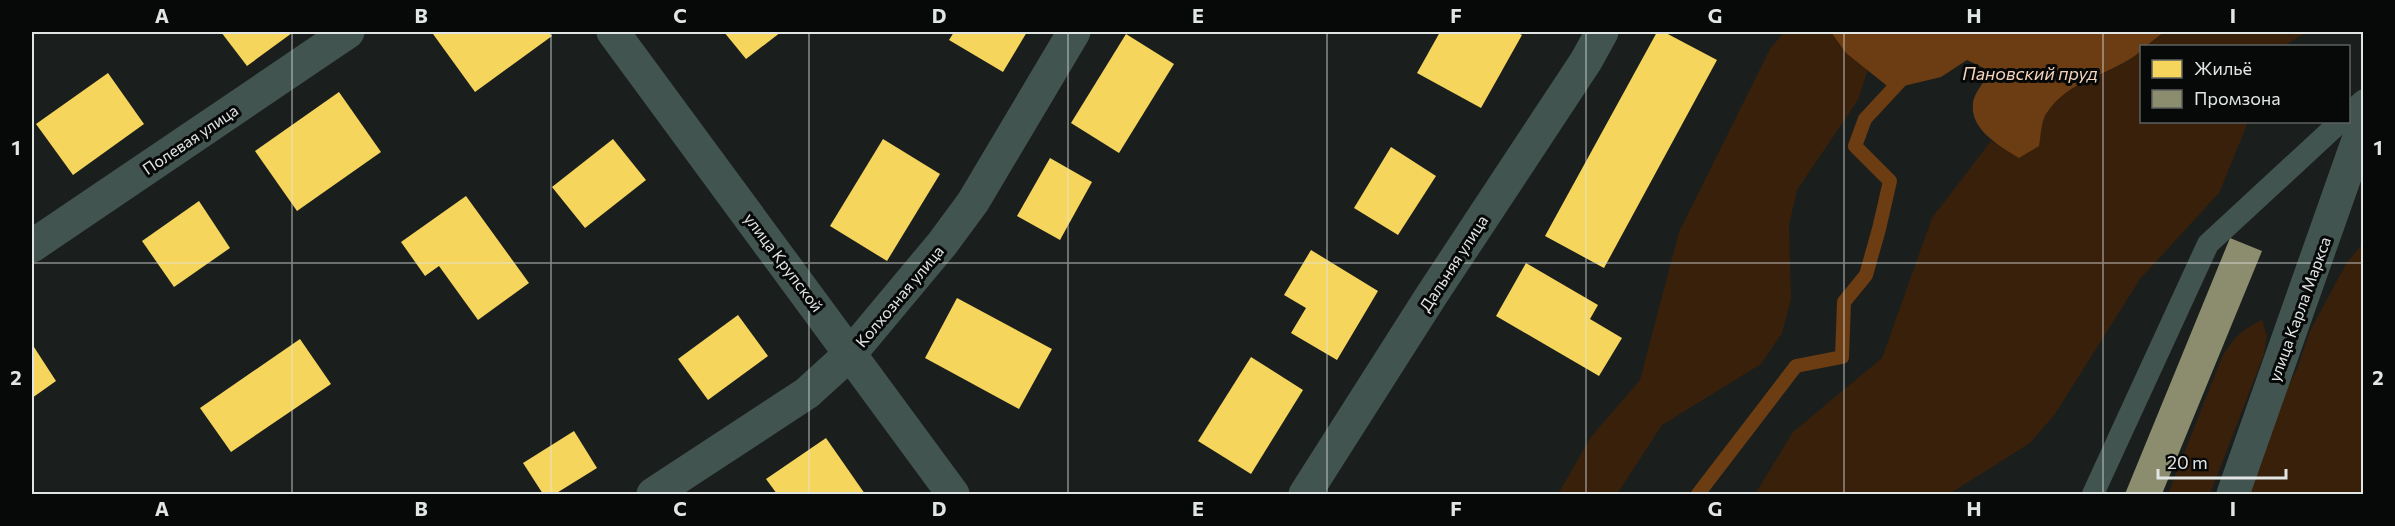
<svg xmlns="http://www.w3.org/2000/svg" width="2395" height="526" viewBox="0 0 2395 526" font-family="Commissioner,sans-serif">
<rect width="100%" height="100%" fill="#1a1f1d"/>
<g fill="#39200b">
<path d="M1784 32H1880L1858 100 1797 190 1789 225 1791 299 1782 333 1761 364 1662 425 1617 494H1558L1591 437 1640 380 1679 232 1770 49Z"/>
<path d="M2164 32H2308L2283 46H2146Z"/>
<path d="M2141 51 2142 122H2248L2219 193 2140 279 2055 414 2030 443 1949 494H1755L1793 432 1882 358 1932 218 1991 141 2019 158 2039 146C2041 136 2041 122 2046 114 2069 78 2111 76 2141 51Z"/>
<path d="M2363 243V494H2238L2242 476 2297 369 2310 331 2346 264Z"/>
<path d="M2262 320 2267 336 2264 354 2210 494H2168L2222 357C2233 338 2243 329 2262 320Z"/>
</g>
<path fill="#6c3d13" d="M1831 32H2164L2146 46H2142L2141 51C2111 76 2069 78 2046 114 2041 122 2041 136 2039 146L2019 158C2001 147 1970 130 1973 104 1973 94 1986 80 1990 71L1967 60 1941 77 1891 89 1846 53Z"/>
<g fill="#f6d55c">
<path d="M221 32H291L292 33 247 66Z"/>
<path d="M436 32H548L552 36 475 92 433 34Z"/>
<path d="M724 32H781L746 59Z"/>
<path d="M954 32H1027L1003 72 949 40Z"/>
<path d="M1440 32H1516L1522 35 1481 108 1417 73Z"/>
<path d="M1657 32H1664L1717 60 1604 268 1545 236Z"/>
<path d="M1126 34 1174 64 1119 153 1071 123Z"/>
<path d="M108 73 144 124 73 175 36 124Z"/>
<path d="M339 92 381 152 297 211 255 151Z"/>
<path d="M613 139 646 180 585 228 552 187Z"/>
<path d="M883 139 940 174 887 261 830 226Z"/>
<path d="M1391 147 1436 176 1398 235 1354 208Z"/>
<path d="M1050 158 1092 182 1060 240 1017 216Z"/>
<path d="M466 196 529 283 478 320 439 266 425 276 401 242Z"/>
<path d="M199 201 230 248 174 287 142 241Z"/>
<path d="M1311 250 1378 291 1337 360 1291 333 1306 308 1284 295Z"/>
<path d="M1526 263 1598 305 1590 319 1622 338 1599 376 1496 316Z"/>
<path d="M957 298 1052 349 1019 409 925 358Z"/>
<path d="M738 315 768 356 708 400 678 359Z"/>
<path d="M300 339 331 384 231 452 200 408Z"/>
<path d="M32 344 56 381 32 398Z"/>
<path d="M1251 357 1303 390 1251 474 1198 441Z"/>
<path d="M574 431 597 468 555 494H543L523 463Z"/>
<path d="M826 438 865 494H777L766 479Z"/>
</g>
<path fill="#8c8c6e" d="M2230 238 2262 251 2162 494H2125Z"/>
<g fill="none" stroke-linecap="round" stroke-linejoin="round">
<path stroke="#6c3d13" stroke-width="14" d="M1698 494 1796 366 1842 357 1844 302 1866 275 1879 229 1890 181 1855 146 1865 119 1903 78"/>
<g stroke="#425450" stroke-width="22">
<path d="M2348 114 2364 100"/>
<path d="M2093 494 2208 244 2340 122"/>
</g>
<g stroke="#425450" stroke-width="33">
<path d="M613 32 953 494"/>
<path d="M32 246 348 32"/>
<path d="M653 494 807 393 851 353 942 244 973 202 1074 32"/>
<path d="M1305 494 1431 296 1586 61 1602 32"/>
<path d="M2233 494 2364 123"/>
</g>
</g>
<path fill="none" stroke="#e1e5e4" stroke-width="1.5" stroke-opacity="0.55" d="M292 32V494M551 32V494M809 32V494M1068 32V494M1327 32V494M1586 32V494M1844 32V494M2103 32V494M32 263H2364"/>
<g text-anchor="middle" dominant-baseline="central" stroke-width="6" stroke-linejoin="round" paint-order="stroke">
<g font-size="16" fill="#e1e5e4" stroke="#070908">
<text transform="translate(190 139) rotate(-34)">Полевая улица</text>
<text transform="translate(784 262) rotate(53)">улица Крупской</text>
<text transform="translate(1453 263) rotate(-57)">Дальняя улица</text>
<text transform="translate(899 296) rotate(-50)">Колхозная улица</text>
<text transform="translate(2299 309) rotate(-70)">улица Карла Маркса</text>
</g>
<g font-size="18" font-style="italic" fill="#f5d4bc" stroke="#070908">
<text x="2030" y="73">Пановский пруд</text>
</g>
</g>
<rect width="2395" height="526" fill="none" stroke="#070908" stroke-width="66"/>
<rect x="2140" y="45" width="210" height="78" fill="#070908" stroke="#5e6160" stroke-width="1.5"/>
<rect x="2152" y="60" width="30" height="18" fill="#f6d55c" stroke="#5e6160" stroke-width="1.5"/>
<text x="2194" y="75" font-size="18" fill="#e1e5e4">Жильё</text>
<rect x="2152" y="90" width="30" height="18" fill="#8c8c6e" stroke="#5e6160" stroke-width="1.5"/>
<text x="2194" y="105" font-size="18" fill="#e1e5e4">Промзона</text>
<path d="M2158 469v9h128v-9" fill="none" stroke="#e1e5e4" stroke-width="3"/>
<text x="2167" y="469" font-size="18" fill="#e1e5e4" stroke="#070908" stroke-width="4.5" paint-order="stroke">20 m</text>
<rect x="33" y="33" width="2329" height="460" fill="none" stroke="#e1e5e4" stroke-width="2"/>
<g font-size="20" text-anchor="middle" font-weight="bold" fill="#e1e5e4">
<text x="162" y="23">A</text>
<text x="421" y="23">B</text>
<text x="680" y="23">C</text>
<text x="939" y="23">D</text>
<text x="1198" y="23">E</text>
<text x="1456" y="23">F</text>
<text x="1715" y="23">G</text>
<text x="1974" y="23">H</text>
<text x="2233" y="23">I</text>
<text x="16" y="155">1</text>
<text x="2378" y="155">1</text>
<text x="16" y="385">2</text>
<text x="2378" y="385">2</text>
<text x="162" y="516">A</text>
<text x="421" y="516">B</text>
<text x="680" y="516">C</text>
<text x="939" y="516">D</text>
<text x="1198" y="516">E</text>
<text x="1456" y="516">F</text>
<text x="1715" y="516">G</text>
<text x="1974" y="516">H</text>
<text x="2233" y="516">I</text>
</g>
</svg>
